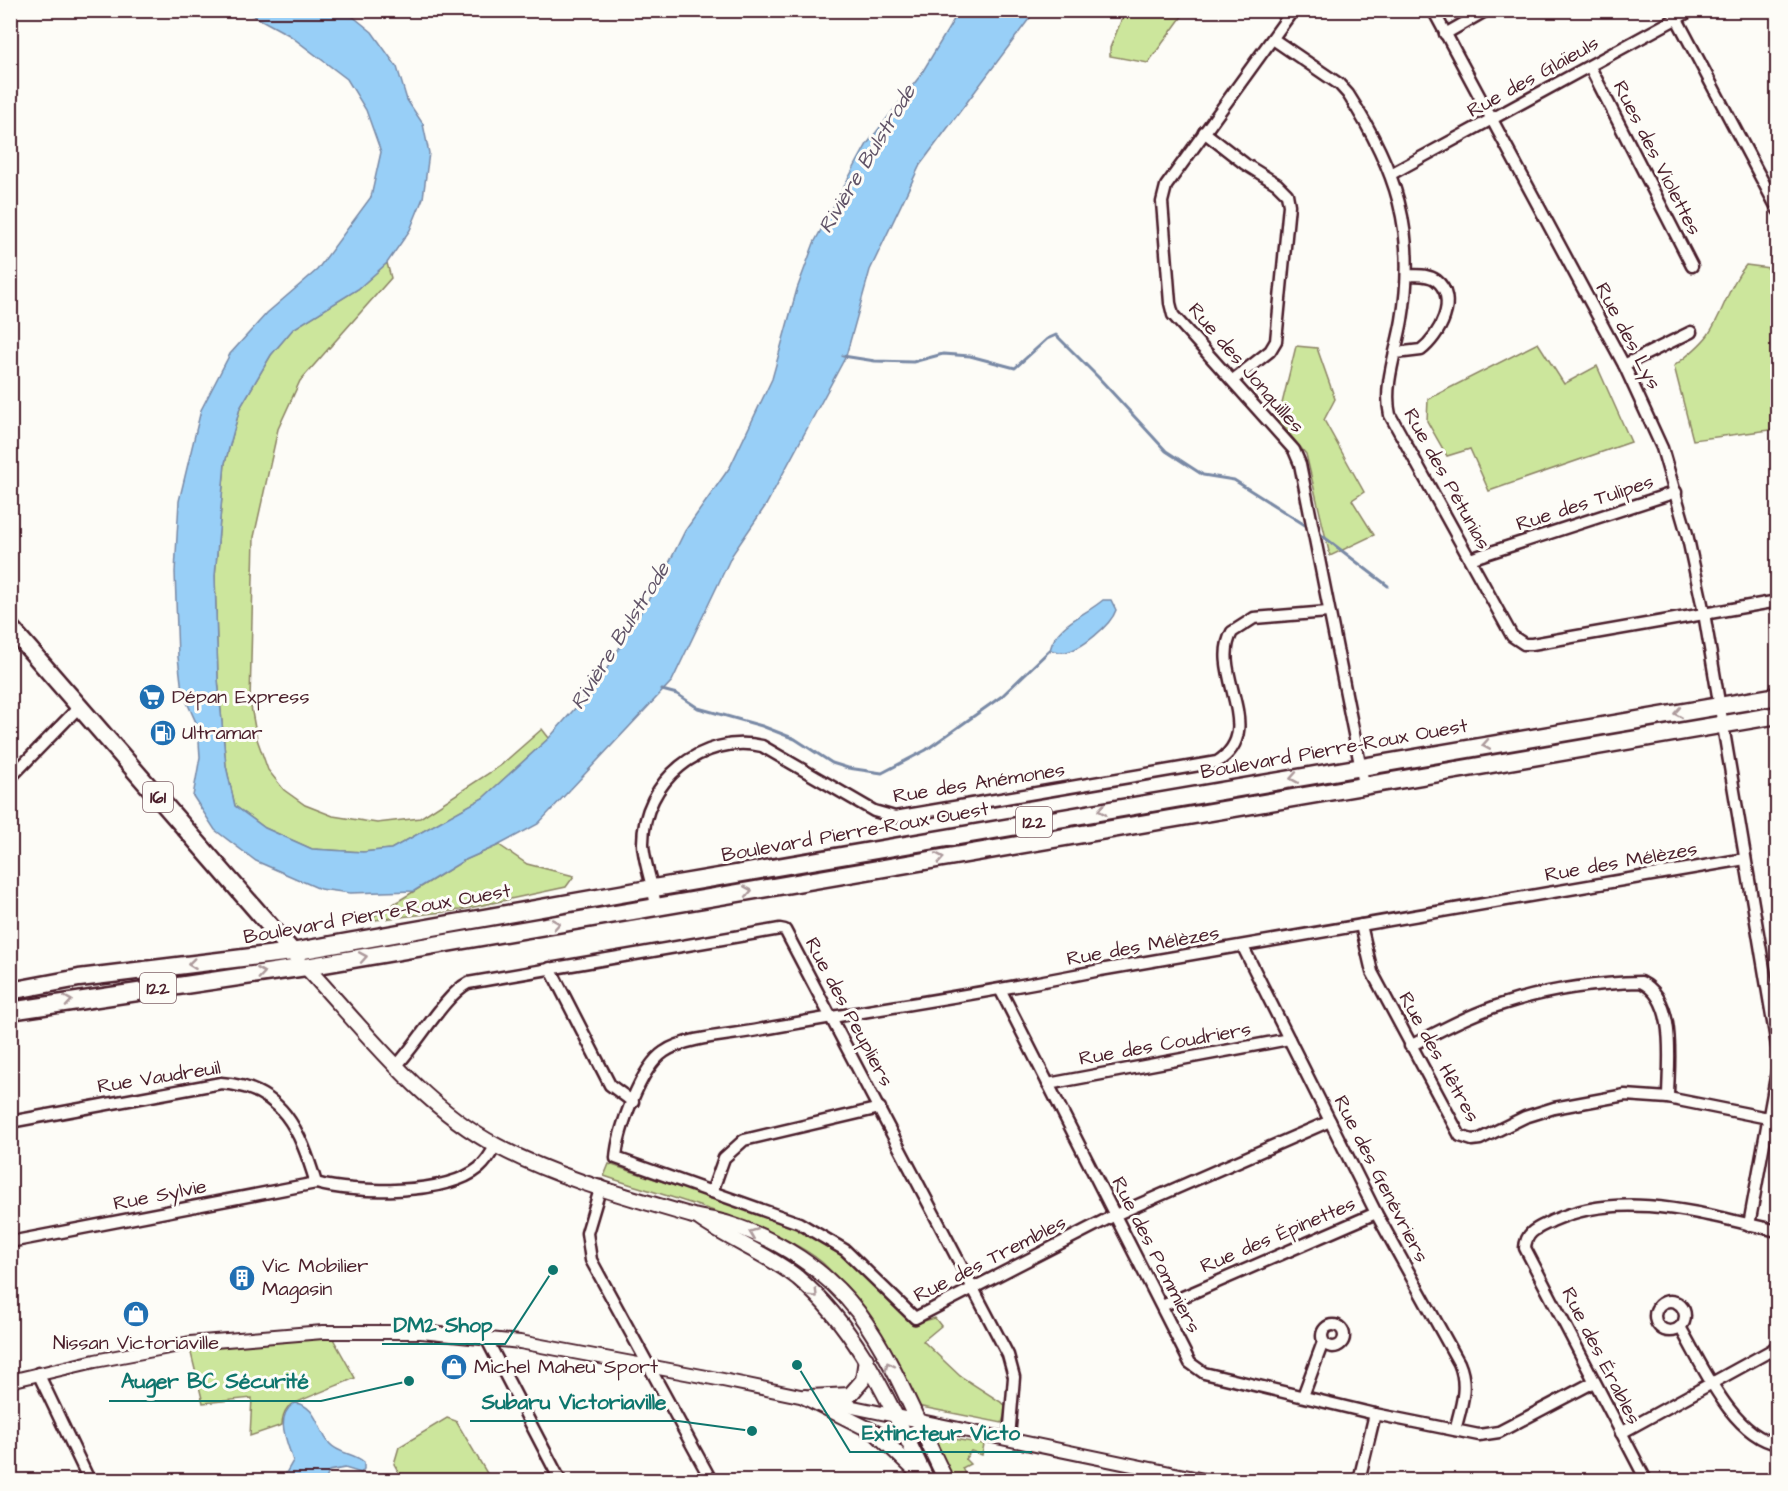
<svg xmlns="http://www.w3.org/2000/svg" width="1788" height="1491" viewBox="0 0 1788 1491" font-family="'Architects Daughter',sans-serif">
<rect width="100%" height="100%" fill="#fdfcf7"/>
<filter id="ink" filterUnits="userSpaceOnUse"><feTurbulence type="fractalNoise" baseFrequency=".0167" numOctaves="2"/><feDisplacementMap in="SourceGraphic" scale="12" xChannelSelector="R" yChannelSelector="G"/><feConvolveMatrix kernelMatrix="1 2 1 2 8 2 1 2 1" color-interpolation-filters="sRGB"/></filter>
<g filter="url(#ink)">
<g fill="#cce69c" stroke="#8b8264" stroke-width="1.5">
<path d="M1125 11V10L1186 11 1148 63 1110 56V48Z"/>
<path d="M387 263 391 278 300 381 278 429 254 537 250 701 257 739 268 770 284 790 305 805 333 816 377 823 420 818 500 766 542 729 549 738 483 798 391 849 363 852 312 849 265 828 235 806 226 766 218 679 215 576 225 463 240 408 271 355 293 329 358 289Z"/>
<path d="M1746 265 1777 269V429L1693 440 1674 366C1686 357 1699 347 1708 335 1724 312 1728 286 1746 265Z"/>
<path d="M1538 343 1564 384 1597 366 1631 442 1489 491 1470 449 1447 456 1427 421 1428 399Z"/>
<path d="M1296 346 1317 348 1335 399 1324 420 1364 492 1352 500 1374 535 1330 556 1306 454 1278 420Z"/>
<path d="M499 845 527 864 574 876 566 887 460 910 366 921 463 861Z"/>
<path d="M609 1164 758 1213 794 1227 821 1241 859 1269 909 1320 917 1323 935 1318 941 1326 923 1341 960 1376 1007 1406 1002 1423 917 1406C889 1360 865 1306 827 1267 788 1227 660 1195 604 1176Z"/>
<path d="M332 1337 355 1378C344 1383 294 1402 288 1407 284 1412 282 1418 282 1425L250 1436 252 1398 203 1403 190 1349 275 1339Z"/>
<path d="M447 1418 456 1421 491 1480H403L394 1464 399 1447Z"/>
<path d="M942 1437 984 1444 982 1455 971 1451 965 1459 970 1464 962 1468 968 1480H954L937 1448 938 1440Z"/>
</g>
<g fill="#98cff7" stroke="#7989a5" stroke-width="1.5">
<path d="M245 11H346L372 32 397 67 407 100 423 124 429 153 423 198 410 230 387 263 358 289 293 329 271 355 240 408 225 463 215 576 218 679 226 766 235 806 265 828 312 849 363 852 391 849 483 798 549 738 600 680 662 577 685 531 730 467 772 379 797 289 814 243 856 164 867 144 920 76 959 11H1035L920 165 870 270 846 356 766 505 732 555 672 681 538 824 499 845 463 861 414 891 350 893 320 889 256 861 215 830 193 796 200 757 198 727 182 691 178 657 175 572 179 501 201 410 230 354 267 313 317 270 371 197 381 152 366 110 347 79 289 35Z"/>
<path d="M1103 600H1111L1116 610C1111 625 1081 650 1065 652 1060 653 1055 651 1050 650 1056 624 1084 616 1103 600Z"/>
<path d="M294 1403C317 1404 318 1432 330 1444 339 1454 354 1453 364 1462V1469L361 1473 345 1468 329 1471 326 1480H282L293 1461C287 1440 274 1418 294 1403Z"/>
</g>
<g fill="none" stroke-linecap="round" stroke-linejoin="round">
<g stroke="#7989a5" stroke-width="3">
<path d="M843 356 875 361 913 362 943 354 970 356 1015 368 1047 339 1056 335 1098 377 1166 451 1203 475 1234 480 1305 525"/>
<path d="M1320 534 1388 586"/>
<path d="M662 690 677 694 698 708 762 726 795 739 832 763 848 768 882 773 926 750 1002 696 1050 650"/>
</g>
<defs>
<g id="minor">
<path d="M1293 10 1166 186 1162 202 1170 303 1173 315 1294 450 1300 464 1364 784"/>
<path d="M1433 10 1624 365 1662 448 1687 534 1704 613 1778 1052"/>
<path d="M1677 19 1778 210"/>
<path d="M1445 34 1487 10"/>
<path d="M1273 39 1339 84 1348 94C1396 169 1417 231 1402 320 1397 350 1383 385 1390 415L1512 636 1524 644H1532L1778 601"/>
<path d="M1590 67 1692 266"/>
<path d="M1204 132 1245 164 1277 184 1287 194 1289 205 1276 341 1270 351 1233 380"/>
<path d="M1391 174 1692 10"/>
<path d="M1396 353 1421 350C1439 336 1460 299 1436 280 1428 274 1417 276 1408 275"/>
<path d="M1624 365 1691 332"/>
<path d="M1470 559 1676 492"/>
<path d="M10 778 80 706"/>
<path d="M656 907C654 888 643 860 643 843 643 781 702 733 762 746L874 811 895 817 1217 762C1268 730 1209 673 1232 632L1254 618 1328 612"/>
<path d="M1361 925 1372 972 1460 1136 1472 1140 1480 1139 1525 1117 1554 1108 1625 1095 1668 1098 1778 1120"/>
<path d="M1243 947 1376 1213 1459 1363C1469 1386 1461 1407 1455 1430"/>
<path d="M550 968 610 1085 633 1102"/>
<path d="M1001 991 1190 1363 1204 1373 1375 1414 1479 1435 1499 1432 1594 1382"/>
<path d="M1410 1046C1440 1031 1470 1014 1503 1004 1546 990 1596 983 1641 982 1678 1000 1668 1063 1668 1098"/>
<path d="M397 1065C417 1044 446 994 468 983L780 929 785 930 1008 1355 1014 1377 1009 1438"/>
<path d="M1048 1084 1289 1039"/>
<path d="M1330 1121 1115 1215 915 1318 845 1250 799 1223 616 1158C618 1130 641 1067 664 1052 685 1037 732 1035 758 1030 871 1009 986 994 1100 970L1745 859"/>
<path d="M10 1122 221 1083C283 1087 300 1131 316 1183 355 1194 446 1195 479 1168 486 1162 491 1154 495 1146"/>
<path d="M601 1186 587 1233 591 1260 711 1480"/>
<path d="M712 1192 724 1158 744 1140 880 1108"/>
<path d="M1749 1225 1778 1066"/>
<path d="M10 1242 316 1183"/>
<circle cx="1670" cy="1316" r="15"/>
<path d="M1162 1306 1376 1213"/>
<circle cx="1333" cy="1336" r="11"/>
<path d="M1680 1327C1702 1364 1732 1436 1778 1444"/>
<path d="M486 1338 560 1480"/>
<path d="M38 1373 89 1480"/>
<path d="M1303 1396 1323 1342"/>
<path d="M1621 1433 1772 1350 1778 1344"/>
<path d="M1359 1480 1375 1414"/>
<path d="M1646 1480 1525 1248C1526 1231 1538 1228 1552 1221 1623 1188 1705 1215 1778 1231"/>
</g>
<path id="tertiary" d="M10 1381 95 1361 190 1343 323 1332H421L520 1342 723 1380 1204 1480"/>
<g id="secondary">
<path d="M306 967C362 1027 422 1107 497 1146 557 1178 628 1197 693 1216 705 1219 717 1220 729 1224 778 1239 826 1270 858 1312 895 1362 918 1425 946 1480"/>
<path d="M700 1219C731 1241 768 1254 798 1278 861 1331 891 1408 927 1480"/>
<path d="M805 1397 876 1433 919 1474"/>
<path d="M810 1397 850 1395 863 1380 866 1359"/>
</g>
<g id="primary">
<path d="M10 627 297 957"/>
<path d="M10 991 79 978 292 952 654 888 1778 696"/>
<path d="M10 1011 306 967 1778 715"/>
</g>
</defs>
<use href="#minor" stroke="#4a1f2b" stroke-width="15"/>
<use href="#tertiary" stroke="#4a1f2b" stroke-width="16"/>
<use href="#secondary" stroke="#4a1f2b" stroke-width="18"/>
<use href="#primary" stroke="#4a1f2b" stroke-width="21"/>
<use href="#minor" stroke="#fdfcf7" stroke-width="10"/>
<use href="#tertiary" stroke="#fdfcf7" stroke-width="12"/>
<use href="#secondary" stroke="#fdfcf7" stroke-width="14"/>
<use href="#primary" stroke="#fdfcf7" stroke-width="16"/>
</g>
<defs><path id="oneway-chevron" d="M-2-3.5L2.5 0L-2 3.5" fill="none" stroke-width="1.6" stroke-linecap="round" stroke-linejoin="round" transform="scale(1.5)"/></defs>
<g stroke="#ac999b">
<use href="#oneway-chevron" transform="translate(1678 713) rotate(170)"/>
<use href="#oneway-chevron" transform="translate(1486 745) rotate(170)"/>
<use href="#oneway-chevron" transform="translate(1294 778) rotate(170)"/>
<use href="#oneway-chevron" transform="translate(1102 810) rotate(170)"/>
<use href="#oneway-chevron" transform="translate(940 858) rotate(-10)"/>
<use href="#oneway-chevron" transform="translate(748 891) rotate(-10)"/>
<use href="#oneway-chevron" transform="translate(556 924) rotate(-10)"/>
<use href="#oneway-chevron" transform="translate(363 957) rotate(-10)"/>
<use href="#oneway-chevron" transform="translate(192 964) rotate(173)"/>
<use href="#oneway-chevron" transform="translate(261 973) rotate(-8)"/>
<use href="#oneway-chevron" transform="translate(68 1001) rotate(-9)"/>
<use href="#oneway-chevron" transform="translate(753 1233) rotate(-158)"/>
<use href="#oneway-chevron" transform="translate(814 1294) rotate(45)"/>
<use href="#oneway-chevron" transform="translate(889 1366) rotate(-117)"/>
</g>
</g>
<defs>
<symbol id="supermarket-disc" viewBox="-11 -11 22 22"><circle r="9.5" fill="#1f6fb2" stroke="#fdfcf7"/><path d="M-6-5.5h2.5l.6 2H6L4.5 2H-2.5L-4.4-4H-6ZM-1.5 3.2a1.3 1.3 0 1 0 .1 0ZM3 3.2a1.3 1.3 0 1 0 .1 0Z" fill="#fff"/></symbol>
<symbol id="fuel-disc" viewBox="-11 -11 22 22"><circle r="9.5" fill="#1f6fb2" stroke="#fdfcf7"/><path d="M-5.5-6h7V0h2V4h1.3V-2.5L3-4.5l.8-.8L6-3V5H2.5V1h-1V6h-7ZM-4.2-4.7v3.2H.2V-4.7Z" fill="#fff"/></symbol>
<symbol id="building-disc" viewBox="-11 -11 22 22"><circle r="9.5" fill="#1f6fb2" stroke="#fdfcf7"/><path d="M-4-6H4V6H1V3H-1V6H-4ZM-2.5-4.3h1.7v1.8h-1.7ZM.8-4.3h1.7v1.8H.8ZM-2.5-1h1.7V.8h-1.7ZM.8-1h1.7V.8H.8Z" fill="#fff"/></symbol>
<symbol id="shop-disc" viewBox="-11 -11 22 22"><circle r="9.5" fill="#1f6fb2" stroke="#fdfcf7"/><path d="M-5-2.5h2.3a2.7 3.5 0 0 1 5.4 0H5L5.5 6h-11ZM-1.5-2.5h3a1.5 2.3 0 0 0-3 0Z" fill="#fff"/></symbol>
</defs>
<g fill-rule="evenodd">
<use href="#supermarket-disc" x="137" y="682" width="30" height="30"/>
<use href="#fuel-disc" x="148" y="718" width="30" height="30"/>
<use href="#building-disc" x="227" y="1263" width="30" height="30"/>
<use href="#shop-disc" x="121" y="1299" width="30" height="30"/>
<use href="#shop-disc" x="439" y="1352" width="30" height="30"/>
</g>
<g text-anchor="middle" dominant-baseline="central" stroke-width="6" stroke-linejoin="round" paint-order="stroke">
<g fill="#fdfcf7" stroke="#806168" stroke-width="1.5">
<rect x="143" y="782" width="30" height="30" rx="4.5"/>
<rect x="1016" y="807" width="36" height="30" rx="4.5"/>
<rect x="140" y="973" width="36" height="30" rx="4.5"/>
</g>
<g font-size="18" font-weight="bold" fill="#4a1f2b">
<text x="158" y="797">161</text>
<text x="1034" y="822">122</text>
<text x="158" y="988">122</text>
</g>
<g font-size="20" fill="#4a1f2b" stroke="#fdfcf7">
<text transform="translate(1533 77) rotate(-29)">Rue des Glaïeuls</text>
<text transform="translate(1657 158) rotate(63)">Rues des Violettes</text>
<text transform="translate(1628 336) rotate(62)">Rue des Lys</text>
<text transform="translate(1246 368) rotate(49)">Rue des Jonquilles</text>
<text transform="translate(1447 479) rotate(61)">Rue des Pétunias</text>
<text transform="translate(1585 503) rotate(-18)">Rue des Tulipes</text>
<text transform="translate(1334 749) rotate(-10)">Boulevard Pierre-Roux Ouest</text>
<text transform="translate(979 783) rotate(-9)">Rue des Anémones</text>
<text transform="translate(855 832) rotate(-10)">Boulevard Pierre-Roux Ouest</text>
<text transform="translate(1621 862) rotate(-10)">Rue des Mélèzes</text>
<text transform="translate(377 914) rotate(-10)">Boulevard Pierre-Roux Ouest</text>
<text transform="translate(1143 946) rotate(-10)">Rue des Mélèzes</text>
<text transform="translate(849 1012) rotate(62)">Rue des Peupliers</text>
<text transform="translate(1165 1044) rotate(-10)">Rue des Coudriers</text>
<text transform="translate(1439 1057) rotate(61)">Rue des Hêtres</text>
<text transform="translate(159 1077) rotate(-9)">Rue Vaudreuil</text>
<text transform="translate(1381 1179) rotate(63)">Rue des Genévriers</text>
<text transform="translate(160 1195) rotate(-11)">Rue Sylvie</text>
<text transform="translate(1278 1235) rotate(-23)">Rue des Épinettes</text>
<text transform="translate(1156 1255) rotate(63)">Rue des Pommiers</text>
<text transform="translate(990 1259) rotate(-27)">Rue des Trembles</text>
<text transform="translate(1601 1356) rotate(63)">Rue des Érables</text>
</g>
<g font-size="20" fill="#4a1f2b" stroke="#fdfcf7" text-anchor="start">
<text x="172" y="697">Dépan Express</text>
<text x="182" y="733">Ultramar</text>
<text x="262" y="1266">Vic Mobilier<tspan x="262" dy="23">Magasin</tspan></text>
<text x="136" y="1343" text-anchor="middle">Nissan Victoriaville</text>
<text x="474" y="1367">Michel Maheu Sport</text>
</g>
<g font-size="21" font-style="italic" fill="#615468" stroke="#fdfcf7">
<text transform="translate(867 159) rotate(-59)">Rivière Bulstrode</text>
<text transform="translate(620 636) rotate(-58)">Rivière Bulstrode</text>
</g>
</g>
<path fill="none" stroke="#0f766e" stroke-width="2" d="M553 1270L505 1344H382M409 1381L321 1401H109M752 1431L678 1421H470M797 1365L850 1452H1032"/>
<g fill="#0f766e" stroke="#fdfcf7" stroke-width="2">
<circle cx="553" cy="1270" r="6"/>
<circle cx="409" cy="1381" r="6"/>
<circle cx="752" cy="1431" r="6"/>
<circle cx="797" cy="1365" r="6"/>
</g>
<g font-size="21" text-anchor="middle" font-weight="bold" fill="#0f766e" stroke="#fdfcf7" stroke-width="6" stroke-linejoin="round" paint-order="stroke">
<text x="443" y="1332">DM2 Shop</text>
<text x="215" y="1388">Auger BC Sécurité</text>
<text x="574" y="1409">Subaru Victoriaville</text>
<text x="941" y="1440">Extincteur Victo</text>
</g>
<rect width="1788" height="1491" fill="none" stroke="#fdfcf7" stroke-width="36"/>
<rect x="18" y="18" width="1752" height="1455" fill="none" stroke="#4a1f2b" stroke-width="2" filter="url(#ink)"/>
</svg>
